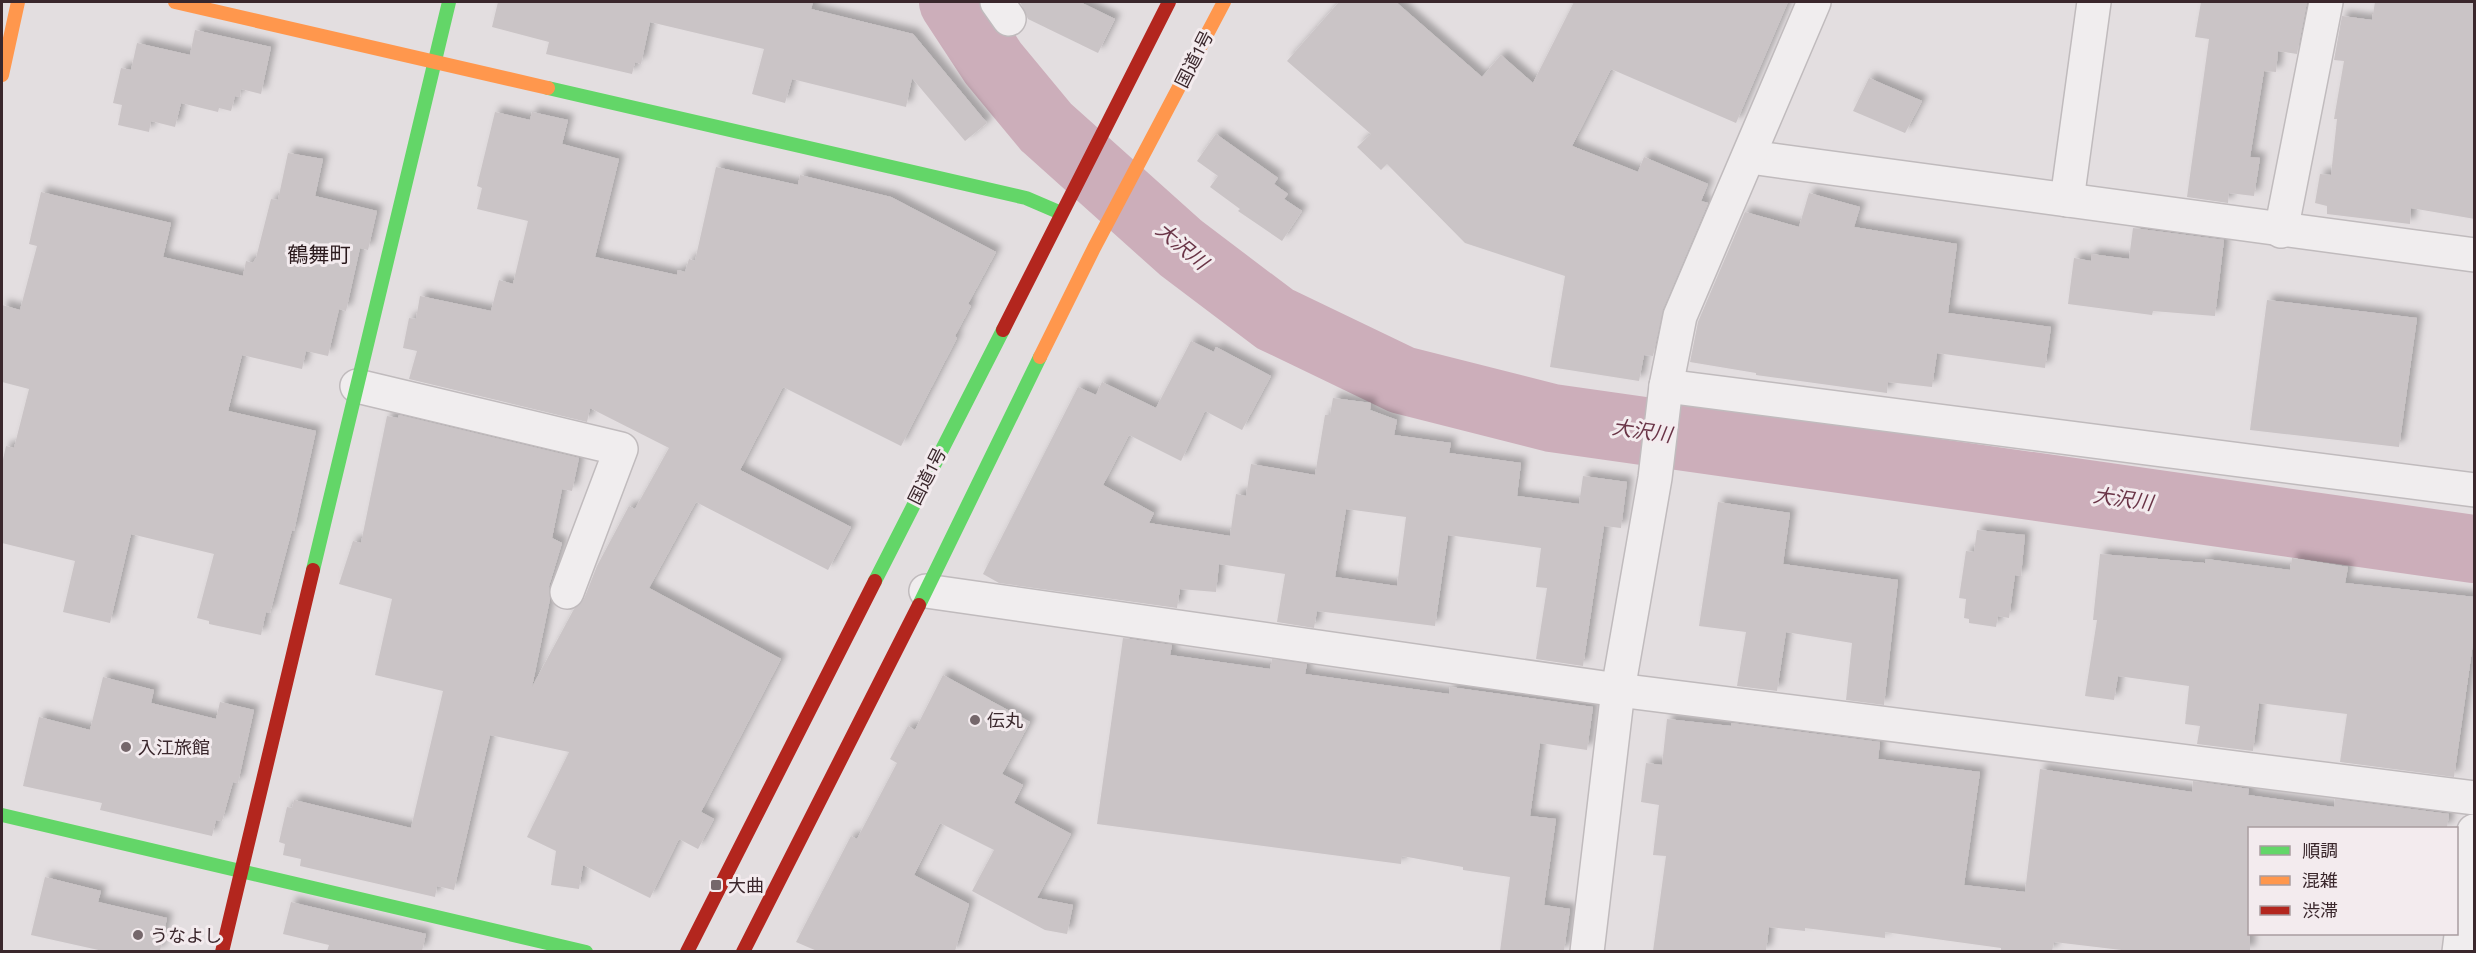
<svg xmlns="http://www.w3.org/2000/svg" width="2476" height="953" viewBox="0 0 2476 953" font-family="'Work Sans','Noto Sans JP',sans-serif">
<defs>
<filter id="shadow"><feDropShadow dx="5.5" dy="-5.5" stdDeviation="3" flood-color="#0004"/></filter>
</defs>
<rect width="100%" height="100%" fill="#e3dee0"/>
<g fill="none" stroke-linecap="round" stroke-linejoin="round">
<path stroke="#ccaeba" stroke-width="68" d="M953 2 993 63 1046 127 1181 248 1275 319 1402 380 1552 418 2474 549"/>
</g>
<g fill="#cac4c6" fill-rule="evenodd" filter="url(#shadow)">
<path d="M498 2H813L811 9 913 34 987 123 965 141 912 78 906 107 792 79 785 103 752 94 764 49 650 22 641 64 635 62 632 74 546 54 549 42 492 27Z"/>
<path d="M1020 2H1080L1115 19 1098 53 1028 19Z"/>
<path d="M1339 2H1396L1482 77 1501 55 1533 83 1574 2H1788L1736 123 1611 69 1572 146 1638 172 1644 157 1708 184 1701 201 1708 203 1663 309 1653 356 1644 355 1639 381 1550 367 1565 276 1465 243 1387 164 1381 170 1357 147 1371 134 1287 61Z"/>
<path d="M2201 2H2307L2297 54 2278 51 2276 72 2264 71 2250 157 2260 158 2254 196 2229 193 2228 203 2187 197 2209 39 2195 37Z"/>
<path d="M2375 2H2475V219L2411 208 2410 224 2327 214V206L2315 203 2320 174 2331 175 2337 119H2334L2344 61 2334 60 2342 16 2372 20Z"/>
<path d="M195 30 271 47 261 94 241 89 240 97 235 96 231 111 219 108 218 112 181 103 175 127 151 121 149 132 118 125 122 105 113 103 121 68 131 70 137 43 190 55Z"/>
<path d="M1869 78 1922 101 1905 133 1853 111Z"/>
<path d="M495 112 530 120 532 112 568 120 562 144 619 159 595 257 677 275 678 270 685 272 689 259 695 261 716 167 798 185 800 175 891 197 996 252 968 304 971 306 955 336 957 338 901 446 783 387 740 470 851 527 828 570 696 502 649 588 781 659 701 812 714 819 698 849 679 839 650 898 583 865 579 889 551 885 556 851 527 837 569 752 490 735 454 890 437 886 435 897 300 866 301 859 283 855 285 844 279 842 287 807 292 808 294 800 411 828 443 691 375 675 392 599 339 584 353 541 361 543 387 416 398 418 399 415 579 458 572 491 562 489 552 538 562 543 549 586 550 599 532 687 574 609 584 599 597 566 629 506 635 509 669 448 590 408 587 422 409 379 417 351 403 348 409 318 416 319 420 296 491 311 499 280 513 284 528 221 477 209 482 188 477 186Z"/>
<path d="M1216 134 1278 178 1274 184 1288 194 1284 199 1302 211 1282 241 1238 211 1240 209 1210 187 1218 176 1197 161Z"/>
<path d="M288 153 323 159 315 196 377 211 368 250 360 248 346 311 339 309 328 356 306 351 302 369 242 355 228 411 316 431 294 531 292 530 270 613 266 612 261 635 209 624V621L197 618 214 554 131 534 110 623 63 612 75 561 2 543V464L6 446 14 448 29 389 2 382V305L20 310 37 246 29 244 41 192 171 223 163 257 243 276 246 261 253 263 256 258 271 199 278 200Z"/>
<path d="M1809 193 1860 207 1854 227 1957 244 1948 313 2051 327 2045 368 1937 353 1932 387 1888 382 1887 393 1756 375V373L1690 362 1698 322 1745 212 1799 227Z"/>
<path d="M2133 228 2224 240 2215 316 2153 311 2152 315 2068 304 2074 258 2091 261V254L2129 259Z"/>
<path d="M2267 300 2417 318 2399 447 2250 430Z"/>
<path d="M1191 341 1214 352 1216 347 1271 376 1242 430 1205 411 1181 461 1129 435 1103 485 1154 513 1149 523 1230 536 1236 494 1246 496 1251 464 1315 475 1325 415H1330L1333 398 1371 403 1370 410 1397 420 1394 435 1451 443 1449 453 1521 463 1517 496 1579 504 1583 476 1627 482 1621 528 1604 526 1583 666 1536 659 1547 588 1536 587 1541 548 1448 535 1435 626 1317 611 1314 628 1277 622 1285 574 1219 564 1216 592 1180 589 1177 608 999 583 983 574 1078 387 1096 395 1102 382 1156 408ZM1346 509 1406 517 1397 586 1335 577Z"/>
<path d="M1718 502 1790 513 1783 564 1898 580 1884 705 1846 700 1852 643 1786 632 1777 691 1737 686 1746 632 1699 626Z"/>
<path d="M1977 530 2025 535 2021 576 2015 575 2009 618 1998 616 1996 627 1969 623V619L1964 618 1966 599 1959 598 1966 551 1974 552Z"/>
<path d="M2100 554 2205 563 2206 559 2290 570 2292 558 2348 567 2345 583 2475 597V629L2454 777 2340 762 2347 714 2259 703 2253 751 2197 744 2200 726 2185 724 2189 686 2118 676 2114 700 2085 696 2097 620H2093Z"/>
<path d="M1123 638 1172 645 1170 655 1270 669 1272 659 1307 664 1305 674 1449 694 1450 687 1593 707 1587 750 1540 743 1530 816 1556 819 1544 905 1570 909 1564 951H1500L1510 877 1463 870V867L1402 856 1401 864 1097 824Z"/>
<path d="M943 675 1030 722 1002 774 1023 785 1014 803 1071 834 1037 898 1073 905 1067 934 1045 930 972 891 994 850 940 823 914 875 969 904 955 951H817L796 942 851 836 857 839 897 763 890 759 908 726 915 730Z"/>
<path d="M103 677 154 690 151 703 216 719 220 702 254 710 238 783 233 782 222 821 216 820 212 836 100 810 102 803 23 786 39 717 90 730Z"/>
<path d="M1667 719 1731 726V723L1880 742 1878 759 1980 772 1964 885 2025 892 2040 769 2192 792 2193 781 2249 789 2248 795 2334 807 2335 799 2449 814 2447 828H2250V951H2130L2054 942 2052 951H2001V948L1885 932V938L1805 928V931L1769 927 1766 951H1653L1666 856 1653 855 1659 805 1641 802 1646 763 1662 765Z"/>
<path d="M45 877 101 891 98 902 167 918 160 951H103L31 935Z"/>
<path d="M291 902 426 934 422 951H327L329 945 283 934Z"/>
</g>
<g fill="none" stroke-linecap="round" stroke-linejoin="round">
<defs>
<g id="street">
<path d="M997 2 1009 19"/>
<path d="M1750 157 2474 255"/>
<path d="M2067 200 2094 2"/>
<path d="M2281 231 2326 2"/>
<path d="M357 386 621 449 567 592"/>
<path d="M1666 386 2474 490"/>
<path d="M926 591 1618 690 2474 798"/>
<path d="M1587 952 1618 690 1655 478 1666 386 1680 316 1814 2"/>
<path d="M2459 952 2474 831"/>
</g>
</defs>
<use href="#street" stroke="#c0bbbd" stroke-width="36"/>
<use href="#street" stroke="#f0edee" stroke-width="33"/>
<g stroke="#63d668" stroke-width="14">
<path d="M548 88 1026 198 1061 213"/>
<path d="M313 570 449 2"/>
<path d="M875 581 1003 330"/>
<path d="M919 605 1040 357"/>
<path d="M2 815 586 952"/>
</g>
<g stroke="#ff974d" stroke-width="14">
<path d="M175 2 548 88"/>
<path d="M2 75 18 2"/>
<path d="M1040 357 1094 248 1224 2"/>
</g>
<g stroke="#b3261e" stroke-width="14">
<path d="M1003 330 1169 2"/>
<path d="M222 952 313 570"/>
<path d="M687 952 875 581"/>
<path d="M743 952 919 605"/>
</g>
</g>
<g fill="#75676b" stroke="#f3ebee" stroke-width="2">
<circle cx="975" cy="720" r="6"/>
<circle cx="126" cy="747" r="6"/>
<rect x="710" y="879" width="12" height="12" rx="3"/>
<circle cx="138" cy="935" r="6"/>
</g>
<g text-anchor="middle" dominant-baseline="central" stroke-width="6" stroke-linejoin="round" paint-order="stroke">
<g font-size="18" fill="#3a272c" stroke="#f3ebee">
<text transform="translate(1194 59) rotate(-63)">国道1号</text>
<text transform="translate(927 476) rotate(-63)">国道1号</text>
</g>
<g font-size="18" fill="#3a272c" stroke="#f3ebee" text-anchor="start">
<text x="987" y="720">伝丸</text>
<text x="138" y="747">入江旅館</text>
<text x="728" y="885">大曲</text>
<text x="150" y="935">うなよし</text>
</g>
<g font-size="20" font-style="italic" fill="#6a3547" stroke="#f3ebee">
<text transform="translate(1182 246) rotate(40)">大沢川</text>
<text transform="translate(1642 431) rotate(8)">大沢川</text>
<text transform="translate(2123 499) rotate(8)">大沢川</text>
</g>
<g font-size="21" fill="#2b1a1d" stroke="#f3ebee">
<text x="319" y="254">鶴舞町</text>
</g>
</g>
<rect width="2476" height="953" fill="none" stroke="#3a272c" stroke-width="6"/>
<rect x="2248" y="827" width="210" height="108" fill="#f3ebee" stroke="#a99da0" stroke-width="1.5"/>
<rect x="2260" y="846" width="30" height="9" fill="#63d668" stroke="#a99da0" stroke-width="1.5"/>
<text x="2302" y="857" font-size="18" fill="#3a272c">順調</text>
<rect x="2260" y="876" width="30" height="9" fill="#ff974d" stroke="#a99da0" stroke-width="1.5"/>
<text x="2302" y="887" font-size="18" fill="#3a272c">混雑</text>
<rect x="2260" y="906" width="30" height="9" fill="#b3261e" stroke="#a99da0" stroke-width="1.5"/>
<text x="2302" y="917" font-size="18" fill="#3a272c">渋滞</text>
</svg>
